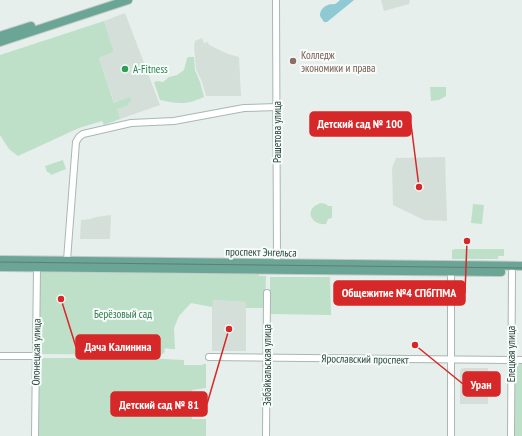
<svg xmlns="http://www.w3.org/2000/svg" width="522" height="436" viewBox="0 0 522 436" font-family="'PT Sans Narrow',sans-serif">
<rect width="100%" height="100%" fill="#e6efeb"/>
<g fill="#d4dfda">
<path d="M381 0H410L409 4 384 11Z"/>
<path d="M125 13 160 105 120 119 99 58 114 52 104 21Z"/>
<path d="M202 38 204 43 208 42 209 45 228 54 239 57 241 96H206L202 82 196 69 194 46 195 41Z"/>
<path d="M445 157 447 221 424 220 393 205 392 168 396 158Z"/>
<path d="M111 215 110 239H80L81 220 90 219 96 217Z"/>
<path d="M212 300 246 302V351H212Z"/>
<path d="M464 368H488V404H460V372L461 369Z"/>
</g>
<g fill="#bfe0c8">
<path d="M104 21 114 52 99 58 114 103 130 97 131 102 128 103V105L117 109 120 119 104 125 102 121 79 128 18 156 9 149 0 135V55Z"/>
<path d="M189 57H194L195 70 200 82 204 97C187 105 178 104 160 100L154 82 158 81 163 82 169 77 177 75 184 70 187 58Z"/>
<path d="M430 87H446V96L439 100 431 101Z"/>
<path d="M63 160 66 169 51 175 50 173 47 172 45 166Z"/>
<path d="M321 203 326 204 328 206H332V218L328 219 326 224C312 226 302 209 321 203Z"/>
<path d="M473 204 484 205 482 224 471 223Z"/>
<path d="M455 249H504V256H498V259H452V250Z"/>
<path d="M39 272 259 274V276H266L265 308H246V302L213 300 212 307 191 303 179 316 174 328 175 349H169L168 348 164 349 165 352 161 355 39 354Z"/>
<path d="M270 277H330L331 315 270 314Z"/>
<path d="M39 358H154L164 359 184 360V365H202L203 364H206V388L192 390V419H206V436H36Z"/>
<path d="M517 363H522V436H513L514 368 515 365Z"/>
</g>
<path fill="#8ec9d4" d="M340 0H354L327 22H324L320 16C320 9 324 6 331 4 335 5 337 3 340 0Z"/>
<g fill="none" stroke-linecap="round" stroke-linejoin="round">
<defs>
<g id="minor">
<path d="M276 0 277 263"/>
<path d="M67 260 76 142 79 137 83 134 131 123 174 121 244 108 277 107"/>
<path d="M451 269V436"/>
<path d="M0 356H37"/>
<path d="M209 357 522 360"/>
<path d="M35 436 37 268"/>
<path d="M266 436 267 293"/>
<path d="M511 436 512 272"/>
</g>
<g id="major">
<path d="M0 36 31 26"/>
<path d="M0 42 128 0"/>
<path d="M0 260 522 266"/>
<path d="M0 267 501 272"/>
</g>
</defs>
<use href="#minor" stroke="#a8b8b2" stroke-width="8"/>
<use href="#major" stroke="#c2cac8" stroke-width="10"/>
<use href="#minor" stroke="#fff" stroke-width="6"/>
<use href="#major" stroke="#6aa596" stroke-width="8"/>
<path stroke="#5f7d75" stroke-width="1" d="M0 262 522 268"/>
</g>
<circle fill="#8d6e63" stroke="#f7fbf9" stroke-width="1.5" cx="293" cy="61" r="4"/>
<circle fill="#2e9e5b" stroke="#f7fbf9" stroke-width="1.5" cx="125" cy="69" r="4"/>
<g text-anchor="middle" dominant-baseline="central" stroke-width="4" stroke-linejoin="round" paint-order="stroke">
<g font-size="11" fill="#785e54" stroke="#f7fbf9" text-anchor="start">
<text x="301" y="55">Колледж<tspan x="301" dy="13">экономики и права</tspan></text>
</g>
<g font-size="11" fill="#27864d" stroke="#f7fbf9" text-anchor="start">
<text x="133" y="69">A-Fitness</text>
</g>
<g font-size="11" fill="#24423a" stroke="#f7fbf9">
<text transform="translate(277 132) rotate(-90)">Рашетова улица</text>
<text transform="translate(261 252) rotate(1)">проспект Энгельса</text>
<text transform="translate(36 352) rotate(-89)">Олонецкая улица</text>
<text transform="translate(511 354) rotate(-90)">Елецкая улица</text>
<text transform="translate(365 359) rotate(1)">Ярославский проспект</text>
<text transform="translate(267 365) rotate(-90)">Забайкальская улица</text>
</g>
<g font-size="11" fill="#2d7a4b" stroke="#f7fbf9">
<text x="123" y="314">Берёзовый сад</text>
</g>
</g>
<path fill="none" stroke="#d62828" stroke-width="1.5" d="M419 187L411 124M467 241L465 293M61 299L76 347M415 345L463 384M229 329L207 404"/>
<g fill="#d62828" stroke="#f7fbf9" stroke-width="1.5">
<circle cx="419" cy="187" r="4"/>
<circle cx="467" cy="241" r="4"/>
<circle cx="61" cy="299" r="4"/>
<circle cx="415" cy="345" r="4"/>
<circle cx="229" cy="329" r="4"/>
</g>
<g fill="#d62828" stroke="#d62828" stroke-width="1.5">
<rect x="310" y="112" width="101" height="24" rx="4"/>
<rect x="334" y="281" width="131" height="24" rx="4"/>
<rect x="76" y="335" width="84" height="24" rx="4"/>
<rect x="463" y="372" width="37" height="24" rx="4"/>
<rect x="111" y="392" width="96" height="24" rx="4"/>
</g>
<g font-size="12" text-anchor="middle" font-weight="bold" fill="#fff">
<text x="360" y="128">Детский сад № 100</text>
<text x="399" y="297">Общежитие №4 СПбГПМА</text>
<text x="118" y="351">Дача Калинина</text>
<text x="481" y="389">Уран</text>
<text x="159" y="409">Детский сад № 81</text>
</g>
</svg>
